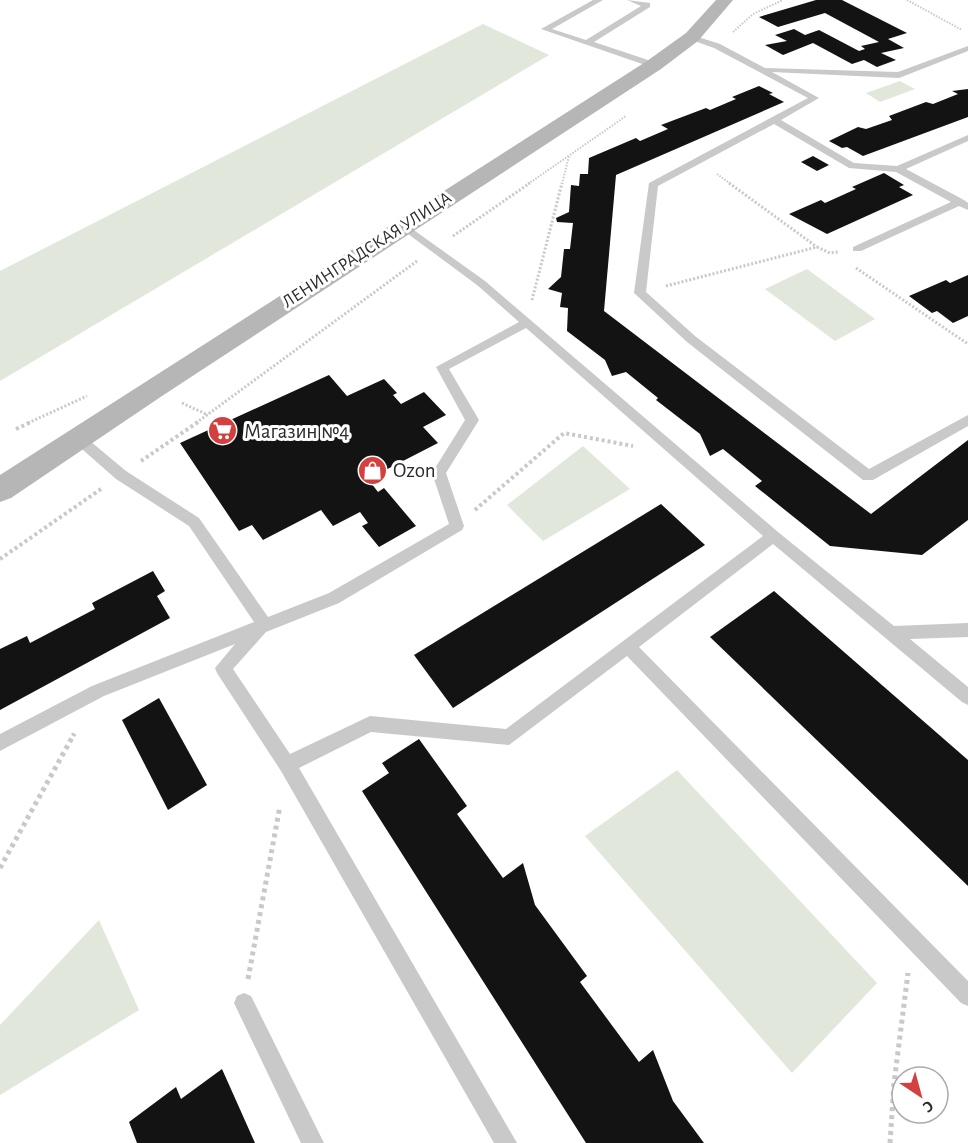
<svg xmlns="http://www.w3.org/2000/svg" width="968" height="1143" viewBox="0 0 968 1143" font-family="'Alegreya Sans',sans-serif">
<rect width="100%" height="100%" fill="#fff"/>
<g fill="#e1e8db">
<path d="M483 24 549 55 0 381V271Z"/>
<path d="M900 81 915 89 880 102 866 93Z"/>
<path d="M807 269 875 319 835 341 765 289Z"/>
<path d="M583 446 630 489 543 541 507 505Z"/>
<path d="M677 770 877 983 792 1073 585 836Z"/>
<path d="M99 920 139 1010 0 1095V1025Z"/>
</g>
<g fill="#131313">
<path d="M816 0H842L907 33 888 39 904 48 881 53 896 60 877 67 864 60 852 64 813 43 783 55 765 45 787 41 775 35 794 29 805 35 819 30 859 51 865 49 861 46 879 42 825 13 778 27 759 17Z"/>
<path d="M759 86 773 93 769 94 784 102 616 175 604 311 871 514 968 440V520L922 555 830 546 755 486 762 481 723 449 710 456 700 434 656 400 658 398 626 372 612 376 605 360 567 331 568 308 560 307 562 293 548 289 561 277 564 249H570L573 223 557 222 556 218 569 212 571 185 579 186 580 174H588L589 158 636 138 640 141 668 129 661 125 706 108 710 110 736 99 732 97Z"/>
<path d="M968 89V117L863 156 847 147 842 148 829 141 858 127 866 129 892 120 889 116 926 102 933 104 958 94 952 91Z"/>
<path d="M813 156 829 165 817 171 801 162Z"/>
<path d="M884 173 904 185 899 187 913 195 827 234 789 214 821 200 825 203 856 189 852 187Z"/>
<path d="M968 275V316L953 323 937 311 932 313 909 296 946 280 950 283Z"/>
<path d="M329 375 347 396 384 379 397 393 393 395 401 404 424 392 446 415 423 427 438 443 368 479 378 492 384 488 416 526 379 547 362 526 368 523 360 512 333 526 321 510 263 540 252 525 239 531 180 443Z"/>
<path d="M661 504 705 545 453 708 414 655Z"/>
<path d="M153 571 165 591 157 596 170 618 0 710V649L27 636 30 643 95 609 92 603Z"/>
<path d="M774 591 968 760V886L710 637Z"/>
<path d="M159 698 207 785 168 810 122 720Z"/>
<path d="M419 739 467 806 457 814 503 878 523 863 535 905 587 976 580 982 639 1062 653 1050 673 1101 704 1143H586L362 791 389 773 382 763Z"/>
<path d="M222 1069 255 1143H137L129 1122 176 1087 181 1099Z"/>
</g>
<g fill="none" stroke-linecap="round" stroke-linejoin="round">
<g stroke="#c9c9c9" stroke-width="2" stroke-dasharray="1.5 1.5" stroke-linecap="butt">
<path d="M907 0 962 30"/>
<path d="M733 32 753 14 783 0"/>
<path d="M717 174 731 184"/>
<path d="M528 184 626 116"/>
<path d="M562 184 569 156"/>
</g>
<g stroke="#c9c9c9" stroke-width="3" stroke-dasharray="2 2" stroke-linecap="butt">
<path d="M729 183 817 247"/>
<path d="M453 236 530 183"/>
<path d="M856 268 968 344"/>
<path d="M666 286 817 247 830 253 838 252"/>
<path d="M532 300 562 183"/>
<path d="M182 403 208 415"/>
<path d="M28 423 87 396"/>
<path d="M196 423 417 261"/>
</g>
<g stroke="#c9c9c9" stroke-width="4" stroke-dasharray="3 3" stroke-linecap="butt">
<path d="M16 429 31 422"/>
<path d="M141 461 198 422"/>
<path d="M475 510 564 433 633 446"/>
<path d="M0 559 101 489"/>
<path d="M73 736 75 732"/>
</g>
<g stroke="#c9c9c9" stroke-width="5" stroke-dasharray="4 4" stroke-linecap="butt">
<path d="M0 868 74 734"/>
<path d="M248 979 280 806"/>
<path d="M890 1143 894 1083 908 973"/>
</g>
<g fill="#c9c9c9" fill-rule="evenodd">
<path d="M593 0H603L552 29 586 40 641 6 627 0 650 3V7L594 42 657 63V67H651L541 29Z"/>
<path d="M692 35 720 44 765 68 898 72 968 46V51L899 78 772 72 819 98 781 120 854 163 897 166 968 135V141L906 169 964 200 968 203V210L959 206 861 251H853V247L951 202 896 172 849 168 774 124 658 186 646 292 695 336 869 469 968 415V426L873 480H863L687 342 634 293 649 183 808 98 714 48 689 39V35Z"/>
<path d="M404 223 485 281 778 532 894 626 968 623V637L910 639 968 687V705L962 702 773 544 639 647 968 981V1006L961 1003 627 656 509 745 371 732 299 768 517 1143H494L281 771 217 673 215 668 235 644 104 696 0 751V734L92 686 254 622 189 526 116 479 74 442 72 439 74 436H84L126 471 199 518 268 617 329 593 449 524 432 473 465 420 436 367 519 322 477 285 400 228 399 226ZM526 328 763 536 506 729 370 716 290 754 233 669 266 632 339 603 462 530 464 526 446 473 479 420 449 369Z"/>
<path d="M244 993 251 996 324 1143H301L234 1003 237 996Z"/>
</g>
<path fill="#b6b6b6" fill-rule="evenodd" d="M716 0H733L698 41 661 69 162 396 11 498 0 502V475L647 61 686 33Z"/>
</g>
<defs>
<symbol id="supermarket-disc" viewBox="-11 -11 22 22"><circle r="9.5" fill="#d24040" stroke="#fff"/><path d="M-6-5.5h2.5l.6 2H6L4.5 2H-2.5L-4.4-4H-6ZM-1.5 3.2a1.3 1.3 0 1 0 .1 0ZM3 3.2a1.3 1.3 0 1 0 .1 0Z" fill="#fff"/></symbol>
<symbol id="shop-disc" viewBox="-11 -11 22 22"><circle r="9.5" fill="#d24040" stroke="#fff"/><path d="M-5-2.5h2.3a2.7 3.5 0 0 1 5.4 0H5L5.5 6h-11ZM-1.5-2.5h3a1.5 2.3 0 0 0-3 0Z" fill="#fff"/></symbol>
</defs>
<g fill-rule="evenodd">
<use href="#supermarket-disc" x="206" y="414" width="33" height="33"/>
<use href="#shop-disc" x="356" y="454" width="33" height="33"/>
</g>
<g text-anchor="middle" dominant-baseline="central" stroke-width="6" stroke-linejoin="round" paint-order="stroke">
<g font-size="18" fill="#2c2c2c" stroke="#fff">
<text transform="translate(367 250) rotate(-33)">ЛЕНИНГРАДСКАЯ УЛИЦА</text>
</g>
<g font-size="21" fill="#2c2c2c" stroke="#fff" text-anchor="start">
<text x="244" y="431">Магазин №4</text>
<text x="393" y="470">Ozon</text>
</g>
</g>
<g transform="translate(920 1095) rotate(144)"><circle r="28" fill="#ffffff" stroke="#ababab" stroke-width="1.5"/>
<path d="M0-4.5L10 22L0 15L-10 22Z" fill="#d24040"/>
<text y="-9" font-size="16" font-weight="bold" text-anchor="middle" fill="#2c2c2c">С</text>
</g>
</svg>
